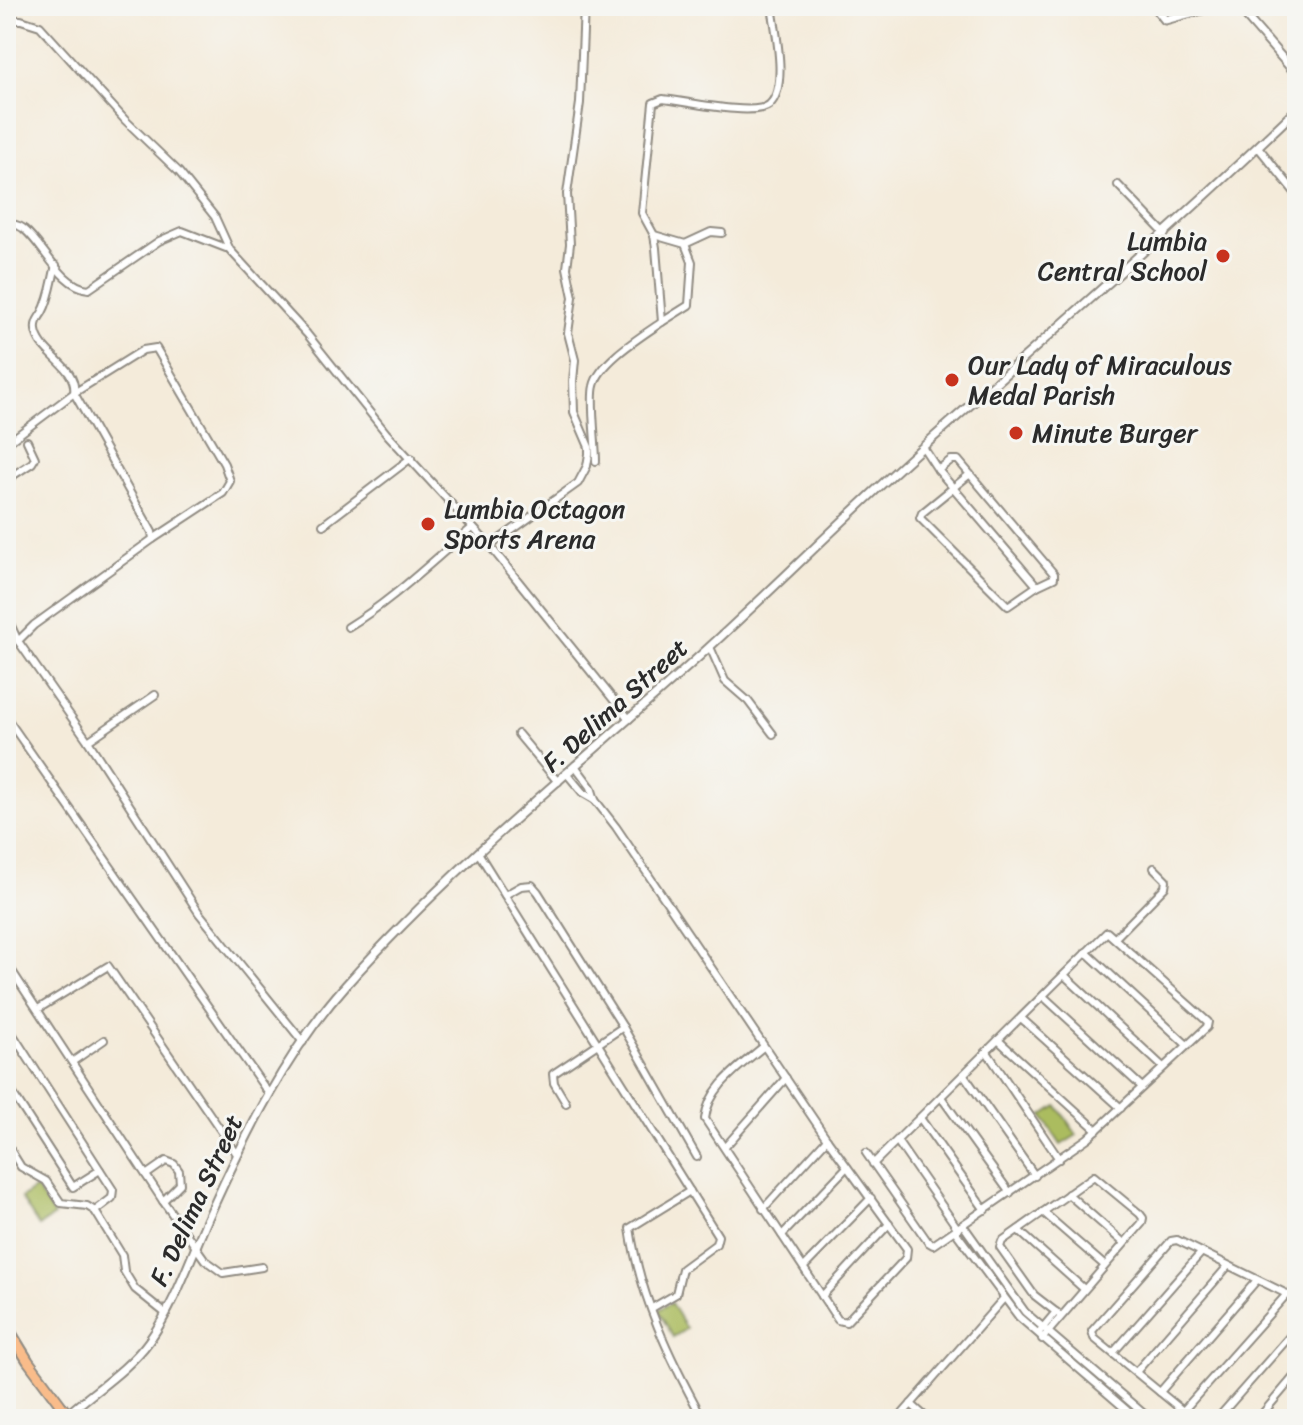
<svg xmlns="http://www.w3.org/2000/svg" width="1303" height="1425" viewBox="0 0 1303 1425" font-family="Sriracha,sans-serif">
<rect width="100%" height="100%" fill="#f6f6f2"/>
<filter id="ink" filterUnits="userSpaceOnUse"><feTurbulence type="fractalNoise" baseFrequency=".0125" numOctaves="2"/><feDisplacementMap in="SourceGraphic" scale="16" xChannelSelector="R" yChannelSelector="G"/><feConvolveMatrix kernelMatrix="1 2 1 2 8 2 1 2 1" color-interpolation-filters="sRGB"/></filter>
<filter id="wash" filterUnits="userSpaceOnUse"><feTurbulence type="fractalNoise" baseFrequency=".006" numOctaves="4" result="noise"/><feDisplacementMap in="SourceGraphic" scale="32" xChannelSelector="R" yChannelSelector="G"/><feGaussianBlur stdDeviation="1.8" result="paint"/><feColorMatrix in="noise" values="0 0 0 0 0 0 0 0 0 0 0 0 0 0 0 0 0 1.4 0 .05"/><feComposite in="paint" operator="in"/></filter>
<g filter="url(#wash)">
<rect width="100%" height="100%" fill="#f4ebda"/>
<g fill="#abbc5f" stroke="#6b7445" stroke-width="2">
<path d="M1057 1106 1077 1135 1061 1145 1042 1116Z"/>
<path d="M36 1188 54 1216 39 1226 21 1198Z"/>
<path d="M671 1303 686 1329 673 1337 658 1310Z"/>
</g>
</g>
<g filter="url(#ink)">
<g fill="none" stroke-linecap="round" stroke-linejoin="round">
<defs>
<g id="minor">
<path d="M6 20H21L40 26 125 120 179 172 215 217 230 250 307 334 387 434 490 546 629 719"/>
<path d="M1258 147 1297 195"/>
<path d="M1118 185 1165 234"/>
<path d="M6 222C11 224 20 225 24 229 44 245 60 286 89 289L159 241 182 231 226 248"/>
<path d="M654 235 685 244 692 262 689 305 662 322"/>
<path d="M685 244 711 232 722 233"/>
<path d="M56 265C52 281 50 299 42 313 38 319 35 323 36 330 39 354 78 366 74 393L152 532 153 539 34 625 18 641 88 741 199 913 303 1042"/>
<path d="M6 444 74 393 143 350 156 348 224 464 230 481 223 493 153 539"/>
<path d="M923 447 938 470 1037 586"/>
<path d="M596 461C596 443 590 400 594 386 599 362 642 336 662 322L656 248 654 235 642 213 653 103 663 99C684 101 754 117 769 105 789 88 775 29 772 6"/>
<path d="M938 470 951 460H958L1054 574V578L1037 586 1008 606 920 518 922 513 970 474"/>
<path d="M6 480 32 463 35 458 27 441"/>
<path d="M323 525 411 458"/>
<path d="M490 546 578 483 587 466 589 454V447L574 412 573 381 575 360 568 333 573 297 567 268 570 244 567 194 580 103 584 6"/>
<path d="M6 615 18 641"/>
<path d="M348 627C393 600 431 562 472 528"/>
<path d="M710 647 725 681 748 701 773 734"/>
<path d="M6 717 269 1094"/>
<path d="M518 734 558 782"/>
<path d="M88 741 155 695"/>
<path d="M576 767 591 787 595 800"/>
<path d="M568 775 583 793 595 800 616 827 827 1139 907 1249 906 1258 846 1322 838 1320 705 1119C708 1087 741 1066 764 1046"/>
<path d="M479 854 718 1236 716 1244 682 1269 676 1294 652 1308"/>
<path d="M1296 878 1297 879"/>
<path d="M505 895 521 886 532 885 538 892 623 1027 697 1157"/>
<path d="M1116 937 1165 887 1166 880 1154 868"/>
<path d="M1086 952 1187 1045"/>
<path d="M6 962 163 1201 205 1260 223 1273 262 1267"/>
<path d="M1064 975 1163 1067"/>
<path d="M1043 996 1142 1087"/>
<path d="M38 1009 108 966 237 1154"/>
<path d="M1021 1018 1121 1108"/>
<path d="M6 1024 113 1190 112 1198 95 1211"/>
<path d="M998 1040 1097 1130"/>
<path d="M987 1052 1059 1159"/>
<path d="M72 1062 104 1040"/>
<path d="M964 1075 1035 1176"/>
<path d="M6 1083 73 1187 100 1170"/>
<path d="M941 1097 1010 1193"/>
<path d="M566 1103 554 1083 553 1074 623 1027"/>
<path d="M920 1118 985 1210"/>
<path d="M897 1141 958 1229"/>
<path d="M6 1143 21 1167 46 1181 61 1203 87 1206 95 1211 122 1255 124 1271 135 1289 165 1313"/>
<path d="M725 1147 786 1078"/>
<path d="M866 1153 928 1242 933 1245 1088 1138 1207 1027 1208 1022 1107 932 873 1164"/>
<path d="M146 1175 166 1161 174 1164 179 1171 180 1184 163 1201"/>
<path d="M690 1191 630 1228C640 1297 670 1359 703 1419"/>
<path d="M1068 1194 1124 1243"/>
<path d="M763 1209 827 1139"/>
<path d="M1043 1212 1104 1265"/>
<path d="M963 1225 1025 1312 1150 1419"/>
<path d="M1018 1230 1084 1289"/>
<path d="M955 1231 1019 1317 1137 1419"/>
<path d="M782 1235 847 1167"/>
<path d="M804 1267 871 1198"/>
<path d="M822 1296 889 1224"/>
<path d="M1040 1331 1056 1312"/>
<path d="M1042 1339 1142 1223 1143 1218 1140 1214 1094 1176 1002 1241 1000 1247 1034 1295 1061 1316"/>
<path d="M1113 1353 1201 1253"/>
<path d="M1136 1372 1228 1266"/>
<path d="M1160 1392 1257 1280"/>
<path d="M911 1404 928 1419"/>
<path d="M1183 1411 1287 1294"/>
<path d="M898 1419 1004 1298"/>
<path d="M1207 1419 1183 1411 1094 1338 1092 1331 1171 1241 1177 1240 1297 1299"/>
<path d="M1217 1419 1297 1328"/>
<path d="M1258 1419 1297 1373"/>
</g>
<g id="tertiary">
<path d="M1154 6 1165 20 1217 6"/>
<path d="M1233 6 1243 13 1297 75"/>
<path d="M68 1414C94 1391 129 1369 149 1341 175 1305 190 1259 208 1218 245 1136 286 1052 346 985 452 867 576 767 693 662 772 591 846 515 925 445 1050 334 1177 225 1297 109"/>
</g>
<path id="primary" d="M6 1325 28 1361 71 1419"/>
</defs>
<use href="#minor" stroke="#908b82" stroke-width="10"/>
<use href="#tertiary" stroke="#908b82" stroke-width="11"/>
<use href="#primary" stroke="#908b82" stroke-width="13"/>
<use href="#minor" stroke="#fff" stroke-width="6"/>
<use href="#tertiary" stroke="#fff" stroke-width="7"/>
<use href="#primary" stroke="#f9bc8a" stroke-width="9"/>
</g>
</g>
<g fill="#c8321e" stroke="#f6f6f2" stroke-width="3">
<circle cx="1223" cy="256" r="8"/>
<circle cx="952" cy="380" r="8"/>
<circle cx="1016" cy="433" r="8"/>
<circle cx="428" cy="524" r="8"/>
</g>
<g text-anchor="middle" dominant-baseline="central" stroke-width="6" stroke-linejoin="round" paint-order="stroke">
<g font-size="26" fill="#2b2b2b" stroke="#f6f6f2" text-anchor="start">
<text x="1207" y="241" text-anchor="end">Lumbia<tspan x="1207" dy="30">Central School</tspan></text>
<text x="968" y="365">Our Lady of Miraculous<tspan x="968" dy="30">Medal Parish</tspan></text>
<text x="1032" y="433">Minute Burger</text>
<text x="444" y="509">Lumbia Octagon<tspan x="444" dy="30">Sports Arena</tspan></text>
</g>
<g font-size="26" fill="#2b2b2b" stroke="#f6f6f2">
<text transform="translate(615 705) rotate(-42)">F. Delima Street</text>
<text transform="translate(196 1200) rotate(-65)">F. Delima Street</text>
</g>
</g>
<rect width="1303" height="1425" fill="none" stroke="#f6f6f2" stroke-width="32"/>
</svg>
